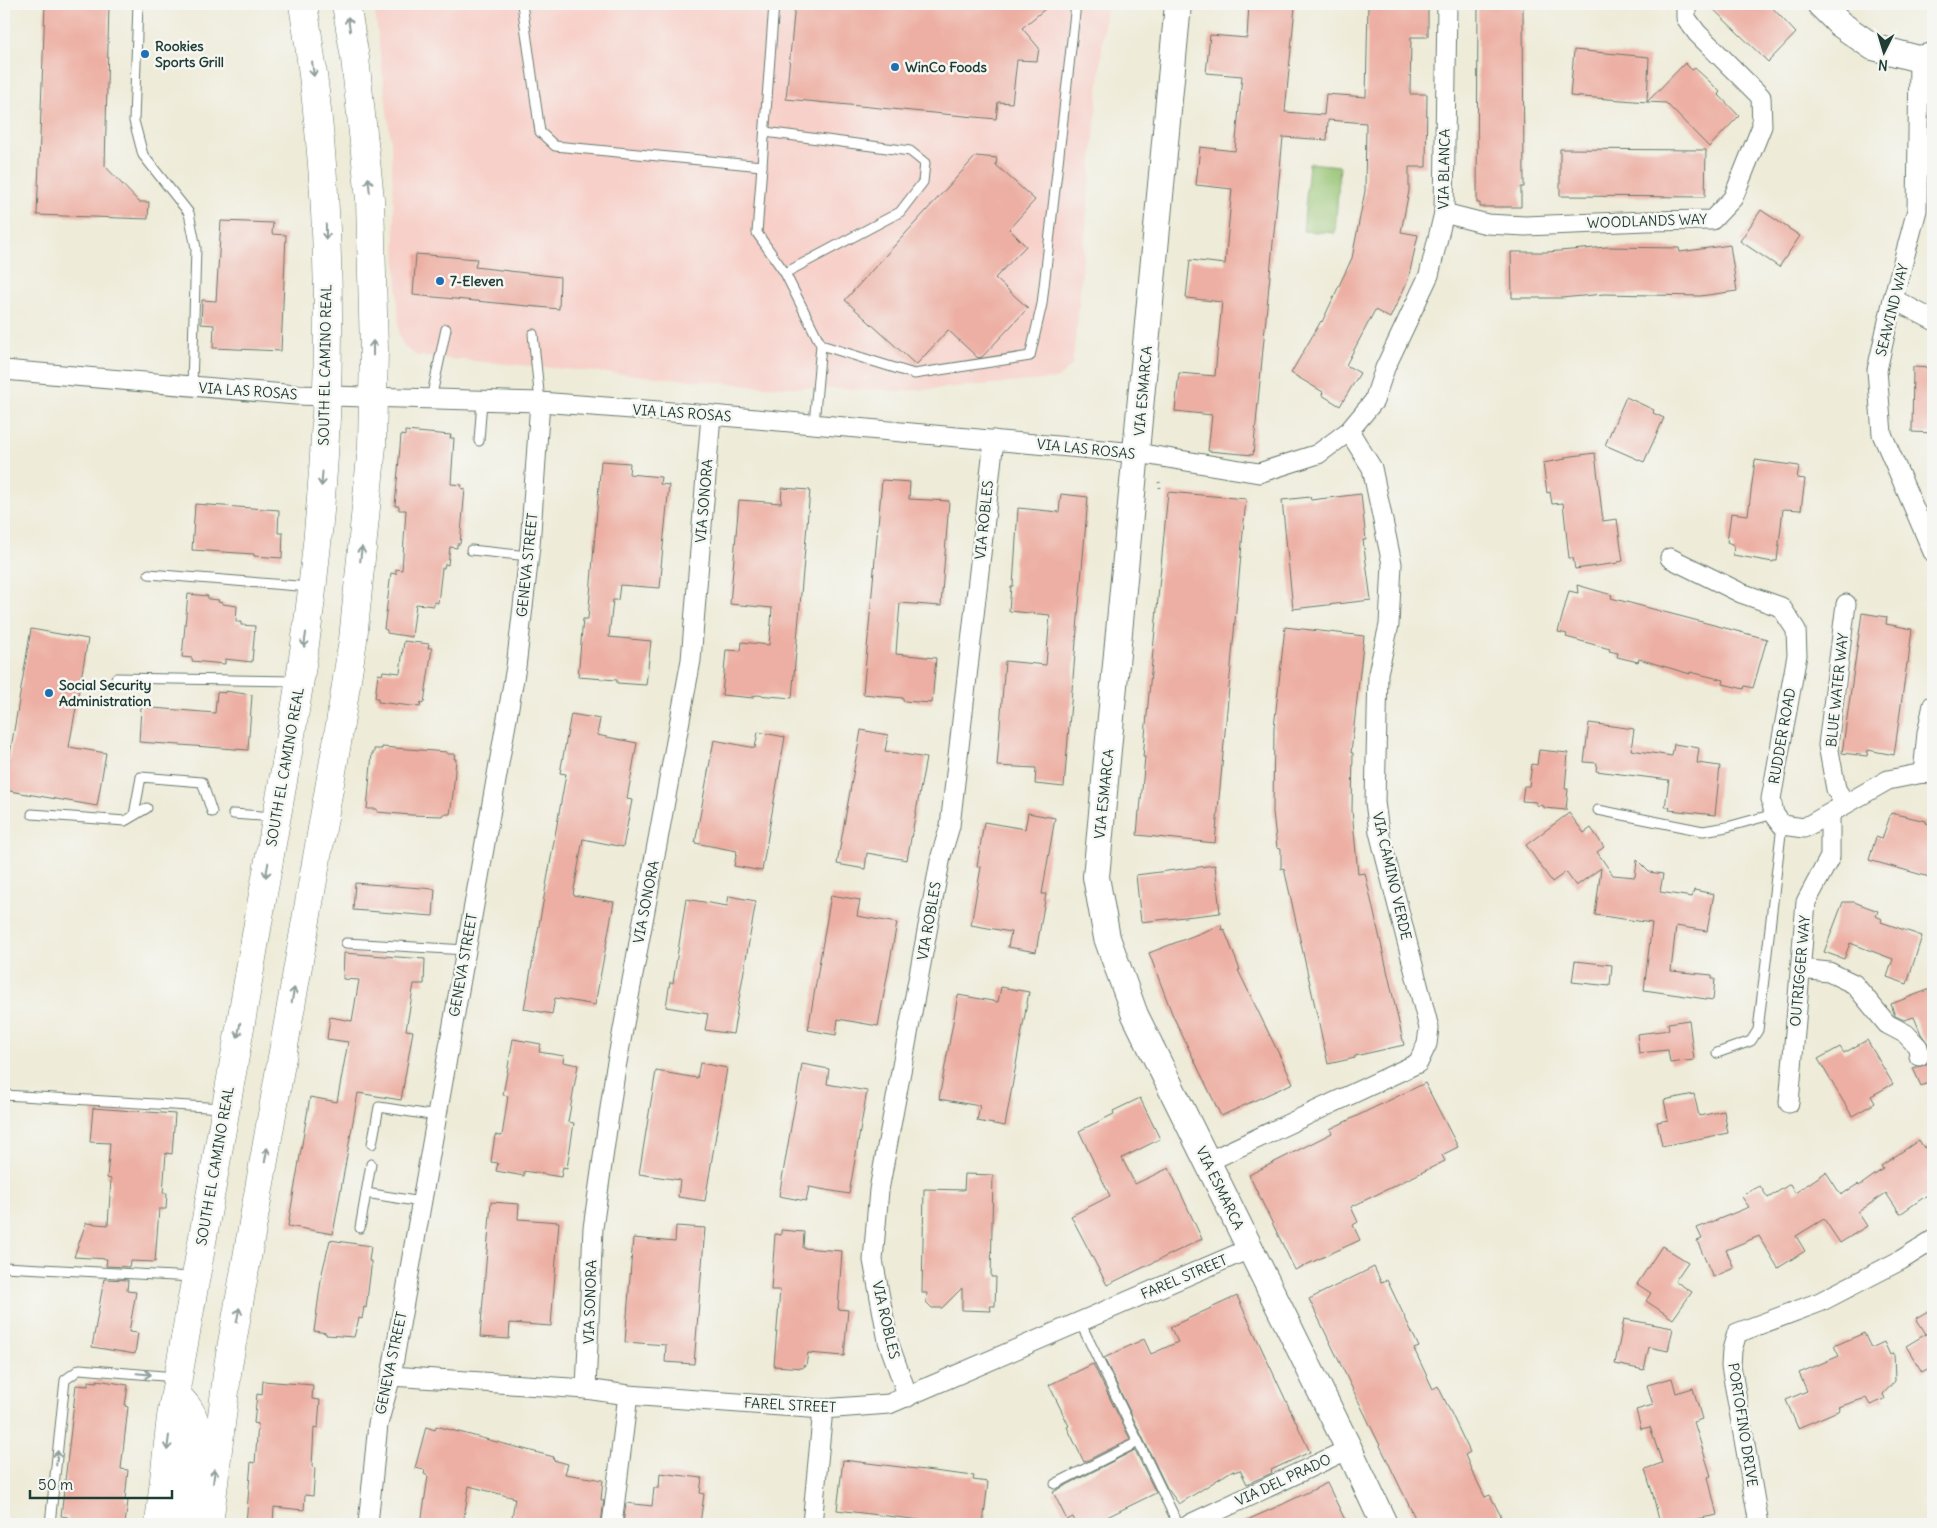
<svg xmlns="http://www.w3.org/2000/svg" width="1937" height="1528" viewBox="0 0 1937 1528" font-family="Delius,sans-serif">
<rect width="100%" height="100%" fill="#f6f6f2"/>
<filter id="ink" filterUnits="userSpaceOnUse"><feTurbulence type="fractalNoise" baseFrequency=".02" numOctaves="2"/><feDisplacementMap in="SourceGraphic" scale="10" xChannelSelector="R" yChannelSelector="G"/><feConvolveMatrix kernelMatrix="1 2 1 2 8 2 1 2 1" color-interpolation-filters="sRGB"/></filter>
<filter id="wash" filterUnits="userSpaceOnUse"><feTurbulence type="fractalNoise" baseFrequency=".0096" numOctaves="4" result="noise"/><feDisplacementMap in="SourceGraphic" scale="20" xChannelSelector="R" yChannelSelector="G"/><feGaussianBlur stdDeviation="1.12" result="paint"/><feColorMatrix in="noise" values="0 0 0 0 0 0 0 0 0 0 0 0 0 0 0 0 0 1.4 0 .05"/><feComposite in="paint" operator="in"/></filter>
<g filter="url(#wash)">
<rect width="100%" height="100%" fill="#eeebd8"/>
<path fill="#f7d0c9" d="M374 4H1106L1078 315 1072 366 1056 379 905 391 759 386 417 356 404 347 399 336 391 143Z"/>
<path fill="#94c270" stroke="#5a8052" d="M1309 163 1340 166 1335 233 1303 231Z"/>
<g id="blocks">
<g fill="#edafa3">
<path d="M45 4H109L105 166 139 202H149L148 219 37 215Z"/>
<path d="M795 4H1051L1022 28 1039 48 1037 61 1017 60 1012 103 998 102 996 119 786 99Z"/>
<path d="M1249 4 1295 7 1285 112 1324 115 1326 94 1366 97 1368 4H1428V37H1411L1410 94H1427L1426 167H1409V191L1401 232 1418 235 1408 280 1390 318 1375 310 1346 365 1360 373 1340 406 1322 395 1323 392 1291 373 1321 321 1322 322 1352 258 1365 191 1366 123 1328 120 1327 140 1283 137 1253 455 1208 451 1212 415 1175 411 1179 373 1215 376 1218 343 1222 302 1186 298 1190 260 1225 264 1232 189 1196 185 1200 147 1235 151 1242 76 1206 73 1210 35 1247 38Z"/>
<path d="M1478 4H1523L1524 187H1521V207H1480V203H1477Z"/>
<path d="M1708 4H1769L1796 33 1768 62Z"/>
<path d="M1574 50 1649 57 1647 102 1570 96Z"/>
<path d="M1685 63 1692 70 1695 68 1708 80 1720 92 1718 94 1739 116 1709 147 1666 103 1647 102Z"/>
<path d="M1560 149 1706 150 1705 197 1560 196Z"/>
<path d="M976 156 997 158 996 165 1035 200 1009 229 1026 246 995 278 1028 308 982 357 978 358 948 330 916 365 845 300Z"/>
<path d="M1761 210 1800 236 1779 267 1740 241Z"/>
<path d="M221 221 273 223 272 234 286 235 281 351 213 348 214 325 201 324 202 300 216 301Z"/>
<path d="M1730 245 1737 291 1700 296 1604 294 1561 298H1512L1511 252H1547L1607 247 1679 248 1680 252Z"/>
<path d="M416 254 477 259 475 267 560 277 559 309 413 295Z"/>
<path d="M1913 367 1933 368V433L1912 432Z"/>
<path d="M1626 397 1654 410 1653 413 1664 418 1644 462 1605 445Z"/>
<path d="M405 431 451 435 450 438H454L451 484 462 485 461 488 465 489 460 544H457V548L450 547 448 565 445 564 444 568H442L438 603 434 602V606L416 604 412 637 387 633V630L384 629 391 573 396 574V569L402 570 406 510H399V506H395L401 435 405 436Z"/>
<path d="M1595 453 1603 521 1617 519 1623 561 1618 562V563L1575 569 1573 558H1569L1563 503 1552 504 1550 492 1547 493 1543 463 1565 459V457Z"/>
<path d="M1755 460 1799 466 1797 478 1805 479 1801 510 1783 509 1777 561H1773V562L1733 555 1734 545 1727 542 1731 513 1748 515Z"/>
<path d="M601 461 630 463 629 474 661 477 660 484 669 485 661 567H662L660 588 620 585 618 600H613L609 637 651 641 646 685 617 683V680L578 677 583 619H588Z"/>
<path d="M882 480 910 482 909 499 949 501 941 606 900 603 897 639 896 654 936 658 932 703 903 701V698L863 694Z"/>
<path d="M782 488 810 490 792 698 757 695 753 696V698L722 695 726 650 741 651 742 642 769 645 771 623 772 608 730 604 739 500 781 503Z"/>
<path d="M1168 492 1246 499 1215 843 1137 835 1139 811H1140L1145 757H1143Z"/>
<path d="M1061 494 1088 497 1064 787 1035 784 1036 768 997 766 1005 661 1046 665 1048 639 1050 615 1009 611 1011 586H1013L1018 508 1059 512Z"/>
<path d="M1361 494 1366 540H1363L1371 600 1293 609 1282 500 1310 497 1311 500Z"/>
<path d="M195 504 279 510 278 533H283L282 558 254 556V554L192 550Z"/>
<path d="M1577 585 1612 595 1611 598 1767 639 1753 688 1745 686 1744 689 1723 684 1724 680 1690 672V674L1639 659 1638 662 1617 657 1618 653 1609 651 1610 649 1566 637 1567 634 1558 632 1569 591 1578 593Z"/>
<path d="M188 594 208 596V599L219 600 218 602 223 603V604L237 606 236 622H241V625L255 626 252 662 225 659V664L192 661V658L182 657Z"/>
<path d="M1862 613 1887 617 1886 624 1912 629 1908 663H1907L1894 755 1868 750 1867 756 1842 753Z"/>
<path d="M1285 627 1364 636 1351 753H1353L1352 810 1358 874 1365 873 1404 1045 1355 1056V1058L1328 1064 1284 868 1281 869V849L1277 848 1273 812 1274 728Z"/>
<path d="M31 629 88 639 69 747 106 753 97 806 4 790Z"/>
<path d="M404 641 429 644 428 648H432L424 703 421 702 420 707 378 702V698H375L378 674 382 675 383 671 400 673Z"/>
<path d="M225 691 252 695 248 750 139 742 141 707 215 713 217 692 225 693Z"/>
<path d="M571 714 600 719 597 735 637 743 627 799 632 800 623 847 583 839 573 895 614 902 595 1005 555 998 552 1014 524 1009 566 774 560 773Z"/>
<path d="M1589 723 1634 729 1631 750 1672 756 1674 744 1699 748 1697 763 1720 766 1715 815 1669 810 1670 807H1665L1669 780 1596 771 1597 763 1584 762Z"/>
<path d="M861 730 888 735 885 751 926 758 907 860 867 853 865 869 837 864Z"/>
<path d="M758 732 785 737 762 871 734 866 737 851 695 843 714 740 755 748Z"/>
<path d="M382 747 447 752V754H455L454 759H456L453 794 450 814H443L442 816 411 815 377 812V809H367L372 753H374V749H382Z"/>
<path d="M1539 750 1568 753 1565 789H1568L1566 810 1544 808V806L1536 805V802L1522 801 1524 786H1529L1532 764 1537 765Z"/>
<path d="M1028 813 1055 818 1042 894H1046L1036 952 1008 947 1011 932 971 925 981 867H977L984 822 1025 829Z"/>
<path d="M1569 813 1584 833 1591 828 1604 847 1597 852 1613 875 1635 877 1637 860 1649 872 1663 874 1660 892 1692 897 1694 890 1714 894 1707 931 1676 926 1671 971 1712 975V979H1715L1713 1000 1644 990 1652 923 1595 915 1601 868 1576 886 1566 872 1552 882 1526 845Z"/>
<path d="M1891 813 1926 821V823L1933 825V878L1869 860 1876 837 1882 839Z"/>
<path d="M1215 865 1220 913 1141 922 1136 875Z"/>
<path d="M355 883 435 889 433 916 353 910Z"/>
<path d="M831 895 860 900 857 916 897 923 878 1026 838 1019 836 1035 808 1030Z"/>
<path d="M729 896 756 901 733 1034 705 1030 708 1014 666 1007 670 982 673 983 686 899 727 906Z"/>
<path d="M1843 902H1854L1878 911 1876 916 1882 919 1881 922 1922 936 1907 984 1887 977 1893 959 1850 943 1844 959 1824 952Z"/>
<path d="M1221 925 1222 930 1224 929 1240 970H1238L1293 1083 1221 1116 1173 1016 1149 953Z"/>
<path d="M344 953 425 959 424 984H414L406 1030 413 1031 401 1100 358 1093 333 1234 288 1226 310 1097 337 1102 348 1042 327 1039 330 1017 352 1021 359 980 343 979Z"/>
<path d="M1575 961 1612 965 1610 986 1572 982Z"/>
<path d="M1001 987 1029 992 1005 1126 977 1121 980 1106 939 1099 958 995 998 1002Z"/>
<path d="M1933 988V1081L1921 1086 1913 1068 1925 1065 1932 1060 1929 1045 1921 1034 1914 1017 1904 1020 1895 1016 1891 1004Z"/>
<path d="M1689 1020 1694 1060 1670 1063 1668 1050 1639 1053 1637 1034 1669 1030 1668 1023Z"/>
<path d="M513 1039 541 1044 539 1052 564 1056 563 1062 578 1065 568 1122 574 1123 567 1168 563 1167 561 1177 524 1171V1176L496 1171 498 1163 491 1162 495 1135 502 1136 508 1096 503 1095Z"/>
<path d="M1867 1040 1893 1084 1871 1096 1875 1103 1852 1116 1818 1059 1840 1047 1844 1053Z"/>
<path d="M700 1063 727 1068 705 1201 678 1197 680 1180 639 1174 656 1071 697 1078Z"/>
<path d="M802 1064 829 1069 827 1084 867 1091 849 1194 809 1187 806 1201 779 1196Z"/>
<path d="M1425 1083 1458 1147 1442 1155 1445 1161 1351 1207 1358 1222 1353 1225 1360 1240 1295 1270 1249 1175 1332 1133 1330 1129Z"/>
<path d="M1694 1094 1699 1116 1724 1111 1728 1133 1662 1146 1657 1122 1668 1120 1664 1100Z"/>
<path d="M1140 1098 1160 1139 1122 1158 1135 1184 1169 1168 1202 1239 1107 1285 1071 1216 1110 1196 1079 1131 1114 1114 1113 1111Z"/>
<path d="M93 1108 175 1114 172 1154 166 1153 163 1193H167L166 1209H159L155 1262 130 1261 129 1267 106 1266 107 1259 74 1257 86 1223 108 1225 111 1179 107 1178 110 1143 90 1142Z"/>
<path d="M1919 1140 1924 1148 1927 1146 1933 1155V1191L1900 1214 1886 1193 1858 1212 1867 1226 1840 1243 1824 1219 1796 1236 1805 1251 1778 1268 1759 1236 1726 1250 1734 1268 1713 1277 1697 1241 1702 1239 1697 1228 1749 1207 1742 1197 1746 1193 1760 1186 1768 1198 1790 1184 1795 1193 1826 1172 1841 1195 1858 1184 1859 1186 1883 1169 1881 1166Z"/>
<path d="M965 1174 993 1175 991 1277H996L995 1306H990L991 1311 962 1310V1288L942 1308H932L926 1302 927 1293H922L924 1189 964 1190Z"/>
<path d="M491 1202 519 1204 518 1219 559 1222 551 1326 510 1323 509 1339 480 1337Z"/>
<path d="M676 1226 705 1228 694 1364 665 1362 666 1345 625 1342 633 1238 675 1242Z"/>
<path d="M781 1230 804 1232 803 1248 842 1251 838 1309 848 1310 844 1356 808 1353 806 1366 803 1365V1368L774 1366 780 1290H771L775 1234 781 1235Z"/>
<path d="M330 1240 371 1246 369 1261H371V1268L366 1308 364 1307 362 1319 359 1318 354 1337 326 1335V1333L314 1331 322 1273Z"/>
<path d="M1662 1246 1688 1262 1675 1281 1692 1292 1673 1319 1646 1301 1651 1293 1637 1284Z"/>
<path d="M1374 1267 1381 1282 1387 1280 1419 1347 1414 1349 1433 1389 1438 1386 1470 1452 1465 1455 1472 1471 1485 1497 1490 1495 1505 1524H1418L1309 1299Z"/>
<path d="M104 1279 128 1280 127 1291 136 1292 129 1332 138 1333 135 1354 92 1347Z"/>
<path d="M1237 1296 1310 1452 1271 1470 1272 1473 1247 1484 1240 1470 1234 1472 1233 1470 1179 1504 1167 1488 1104 1358 1144 1339 1151 1354 1178 1342 1170 1327Z"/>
<path d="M1933 1308V1366L1922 1372 1906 1346 1926 1334 1916 1318Z"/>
<path d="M1624 1319 1673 1328 1668 1351 1649 1347 1644 1370 1615 1364Z"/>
<path d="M1864 1333 1871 1348 1884 1342 1890 1355 1894 1353 1895 1381 1883 1394 1885 1399 1870 1405 1866 1398 1838 1407 1840 1410 1798 1428 1786 1400 1807 1391 1799 1373 1839 1356 1834 1346Z"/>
<path d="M1093 1364 1130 1439 1084 1462 1067 1427 1069 1426 1049 1385Z"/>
<path d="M1672 1378 1676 1393 1693 1388 1702 1419 1694 1422 1711 1476 1708 1477 1717 1515 1697 1519 1698 1524H1660L1653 1495 1645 1469 1662 1463 1650 1427 1641 1429 1636 1410 1653 1405 1647 1385Z"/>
<path d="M97 1380 128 1385 125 1406 128 1407 121 1469 128 1470 125 1500 128 1501 125 1524H68V1517L61 1516 76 1385 88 1386V1381L97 1382Z"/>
<path d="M263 1381 313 1385 312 1399 320 1400 318 1428 314 1427 312 1467 315 1468 313 1496 305 1495 304 1510 274 1507 273 1524H246L251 1462 255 1463 258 1424 254 1423 257 1394 262 1395Z"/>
<path d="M436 1426 554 1457 553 1460 568 1464 565 1474 603 1480 601 1500H604L601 1524H511L515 1498 469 1486 463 1524H421L428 1476 424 1474 425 1470 415 1468 426 1427 435 1430Z"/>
<path d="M1135 1450 1156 1493 1105 1518 1108 1524H1076L1073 1517 1067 1520 1053 1492Z"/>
<path d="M843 1460 974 1476 973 1480 988 1482 983 1524 968 1522V1524H954L837 1510Z"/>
<path d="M660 1473 702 1478 700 1493 704 1494 700 1524H623L626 1503 652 1506 654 1488H659Z"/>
<path d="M1327 1483 1347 1524H1238L1281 1505Z"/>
</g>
</g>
</g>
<g filter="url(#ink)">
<use href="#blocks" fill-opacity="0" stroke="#677a6d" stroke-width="1"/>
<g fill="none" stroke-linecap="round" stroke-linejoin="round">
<defs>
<g id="lane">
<path d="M138 4 134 121 143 155 189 213 196 248 192 387"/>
<path d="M522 4 540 132 555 146 762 166"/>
<path d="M774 4 757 233 785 273"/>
<path d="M765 132 910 151 925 163 923 182 900 212 785 273 821 345 814 424"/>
<path d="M533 334 540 402"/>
<path d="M821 345 914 374 1030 356 1042 304 1076 4"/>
<path d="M431 399 446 329"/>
<path d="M479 441 482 401"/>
<path d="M471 550 529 556"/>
<path d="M149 574 310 587"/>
<path d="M116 678 297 681"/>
<path d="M1598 810 1703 831 1727 827 1774 814"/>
<path d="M32 814 125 821 147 808"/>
<path d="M233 814 274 817"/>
<path d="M134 815 141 777 202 782 212 812"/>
<path d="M346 943 466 950"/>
<path d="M1717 1053 1751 1041 1758 1030 1782 825"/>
<path d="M4 1095 223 1108"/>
<path d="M372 1144 379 1107 437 1116"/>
<path d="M366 1193 421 1202"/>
<path d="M360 1228 371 1164"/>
<path d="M4 1267 193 1277"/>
<path d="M1080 1322 1178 1524"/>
<path d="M1055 1484 1138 1442"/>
<path d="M50 1524 65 1380 80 1369 175 1377"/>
</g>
<g id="street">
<path d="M1919 59 1917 210 1893 299 1877 370 1882 434 1933 552"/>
<path d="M1444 213 1487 224 1525 226 1646 221 1712 220 1733 198 1762 126 1761 97 1697 33 1686 18V4"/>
<path d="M1893 299 1933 320"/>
<path d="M4 370 296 395 540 402 711 415 1137 453 1259 473 1318 454 1349 431 1374 401 1385 368 1429 275 1444 213 1447 4"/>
<path d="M1670 558 1741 593 1781 607 1796 630 1797 655 1771 799 1774 814 1782 825 1804 828 1888 780 1923 773 1933 774"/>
<path d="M1923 773 1927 733 1933 705"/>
<path d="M1845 804 1836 789 1828 745 1846 604"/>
<path d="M1800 969 1829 972 1854 984 1887 1024 1906 1034 1918 1047 1919 1056"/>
<path d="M1789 1103 1806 902 1830 857V815"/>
<path d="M1207 1162 1418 1063 1427 1044 1429 1028 1379 832 1375 802 1378 673 1389 625 1392 564 1372 468 1349 431"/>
<path d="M391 1376 586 1389 628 1395 823 1409 889 1404 1249 1249"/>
<path d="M586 1389 593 1228 615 1073 691 660 711 415"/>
<path d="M908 1397 888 1341 873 1260 879 1190 941 856 950 826 994 440"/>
<path d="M368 1524 378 1424 391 1376 516 667 530 546 540 402"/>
<path d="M612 1524 628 1395"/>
<path d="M812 1524 823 1409"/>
<path d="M1190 1524 1349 1449"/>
<path d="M1759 1524 1731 1366 1732 1350 1737 1333 1820 1302 1901 1260 1933 1240"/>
</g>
<g id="secondary">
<path d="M1178 4 1096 877 1107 938 1135 1015 1349 1449 1384 1524"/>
<path d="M1820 4 1840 24 1873 47 1919 59 1933 56"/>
</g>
<g id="primary">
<path d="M176 1394C184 1403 192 1410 195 1423L184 1524"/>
<path d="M159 1524 171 1417C201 1253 230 1088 258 923 277 812 299 702 312 590 335 396 334 197 303 4"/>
<path d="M209 1524 228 1366 337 743 353 640 372 446 374 350 370 199 355 58 346 4"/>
</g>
</defs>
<use href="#lane" stroke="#677a6d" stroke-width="11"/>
<use href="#street" stroke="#677a6d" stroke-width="21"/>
<use href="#secondary" stroke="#677a6d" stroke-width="28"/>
<use href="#primary" stroke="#677a6d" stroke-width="29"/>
<path stroke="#677a6d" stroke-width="3" stroke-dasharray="1 4" stroke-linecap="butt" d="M1159 482 1160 488"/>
<use href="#lane" stroke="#fff" stroke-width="9"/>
<use href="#street" stroke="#fff" stroke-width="19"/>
<use href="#secondary" stroke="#fff" stroke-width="26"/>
<use href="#primary" stroke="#fff" stroke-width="28"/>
</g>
<defs><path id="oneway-shaft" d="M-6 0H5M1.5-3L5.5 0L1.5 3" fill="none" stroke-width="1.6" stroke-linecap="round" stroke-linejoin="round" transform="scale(1.25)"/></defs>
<g stroke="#8f9e9a">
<use href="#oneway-shaft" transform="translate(349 24) rotate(-99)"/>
<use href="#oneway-shaft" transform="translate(313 69) rotate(83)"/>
<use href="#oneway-shaft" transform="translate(369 185) rotate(-96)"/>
<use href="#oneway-shaft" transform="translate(326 232) rotate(89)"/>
<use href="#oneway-shaft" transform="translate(373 348) rotate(-90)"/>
<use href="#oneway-shaft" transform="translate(322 479) rotate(94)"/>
<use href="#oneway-shaft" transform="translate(361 554) rotate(-84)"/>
<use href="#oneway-shaft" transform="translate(305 640) rotate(98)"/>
<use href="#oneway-shaft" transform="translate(267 870) rotate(100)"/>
<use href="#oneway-shaft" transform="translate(293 995) rotate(-80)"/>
<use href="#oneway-shaft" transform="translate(239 1030) rotate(100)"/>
<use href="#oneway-shaft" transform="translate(266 1155) rotate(-80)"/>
<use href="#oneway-shaft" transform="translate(238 1315) rotate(-79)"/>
<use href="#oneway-shaft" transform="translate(144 1374) rotate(5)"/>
<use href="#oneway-shaft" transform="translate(168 1443) rotate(97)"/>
<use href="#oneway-shaft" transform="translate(57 1458) rotate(-84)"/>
<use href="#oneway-shaft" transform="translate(214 1476) rotate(-83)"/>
</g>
</g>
<g fill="#1f6fb2" stroke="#f6f6f2" stroke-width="2">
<circle cx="145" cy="54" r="5"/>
<circle cx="895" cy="67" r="5"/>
<circle cx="440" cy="281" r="5"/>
<circle cx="49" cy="693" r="5"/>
</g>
<g text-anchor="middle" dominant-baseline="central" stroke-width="5" stroke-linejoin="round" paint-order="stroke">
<g font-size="14" font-weight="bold" fill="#1f3d34" stroke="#f6f6f2" text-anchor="start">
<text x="155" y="46">Rookies<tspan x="155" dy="16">Sports Grill</tspan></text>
<text x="905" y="67">WinCo Foods</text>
<text x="450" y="281">7-Eleven</text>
<text x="59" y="685">Social Security<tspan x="59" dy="16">Administration</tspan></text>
</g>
<g font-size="14" fill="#1f3d34" stroke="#f6f6f2">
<text transform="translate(1444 169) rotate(-89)">VIA BLANCA</text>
<text transform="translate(1647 221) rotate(-2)">WOODLANDS WAY</text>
<text transform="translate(1892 310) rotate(-76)">SEAWIND WAY</text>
<text transform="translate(325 365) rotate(-89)">SOUTH EL CAMINO REAL</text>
<text transform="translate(248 391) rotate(4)">VIA LAS ROSAS</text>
<text transform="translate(1143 391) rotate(-85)">VIA ESMARCA</text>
<text transform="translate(682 413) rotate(4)">VIA LAS ROSAS</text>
<text transform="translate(1086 449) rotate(6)">VIA LAS ROSAS</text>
<text transform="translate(704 501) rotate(-85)">VIA SONORA</text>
<text transform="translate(984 520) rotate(-84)">VIA ROBLES</text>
<text transform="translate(527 565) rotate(-84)">GENEVA STREET</text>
<text transform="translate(1837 690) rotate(-84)">BLUE WATER WAY</text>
<text transform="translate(1782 736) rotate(-80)">RUDDER ROAD</text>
<text transform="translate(285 767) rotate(-80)">SOUTH EL CAMINO REAL</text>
<text transform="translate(1104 794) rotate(-84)">VIA ESMARCA</text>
<text transform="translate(1392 876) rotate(77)">VIA CAMINO VERDE</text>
<text transform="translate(646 902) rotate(-79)">VIA SONORA</text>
<text transform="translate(929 921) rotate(-80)">VIA ROBLES</text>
<text transform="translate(463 965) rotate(-80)">GENEVA STREET</text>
<text transform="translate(1800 971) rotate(-85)">OUTRIGGER WAY</text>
<text transform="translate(215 1166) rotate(-80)">SOUTH EL CAMINO REAL</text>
<text transform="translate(1220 1188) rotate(64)">VIA ESMARCA</text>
<text transform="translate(1184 1277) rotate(-23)">FAREL STREET</text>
<text transform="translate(590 1302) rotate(-88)">VIA SONORA</text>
<text transform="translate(886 1320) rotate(77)">VIA ROBLES</text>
<text transform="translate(391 1363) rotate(-78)">GENEVA STREET</text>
<text transform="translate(790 1405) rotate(3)">FAREL STREET</text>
<text transform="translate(1743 1425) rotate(81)">PORTOFINO DRIVE</text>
<text transform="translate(1283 1480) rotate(-25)">VIA DEL PRADO</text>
</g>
</g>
<rect width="1937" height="1528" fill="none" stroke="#f6f6f2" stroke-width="20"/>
<g transform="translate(1884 52) rotate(185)" stroke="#f6f6f2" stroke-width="4" paint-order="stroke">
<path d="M0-4L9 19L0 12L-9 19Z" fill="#1f3d34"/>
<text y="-8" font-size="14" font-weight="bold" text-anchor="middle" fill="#1f3d34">N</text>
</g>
<path d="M30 1490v8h142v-8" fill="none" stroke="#1f3d34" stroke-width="2.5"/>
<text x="38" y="1490" font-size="15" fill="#1f3d34" stroke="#f6f6f2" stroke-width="4" paint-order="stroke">50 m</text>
</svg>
